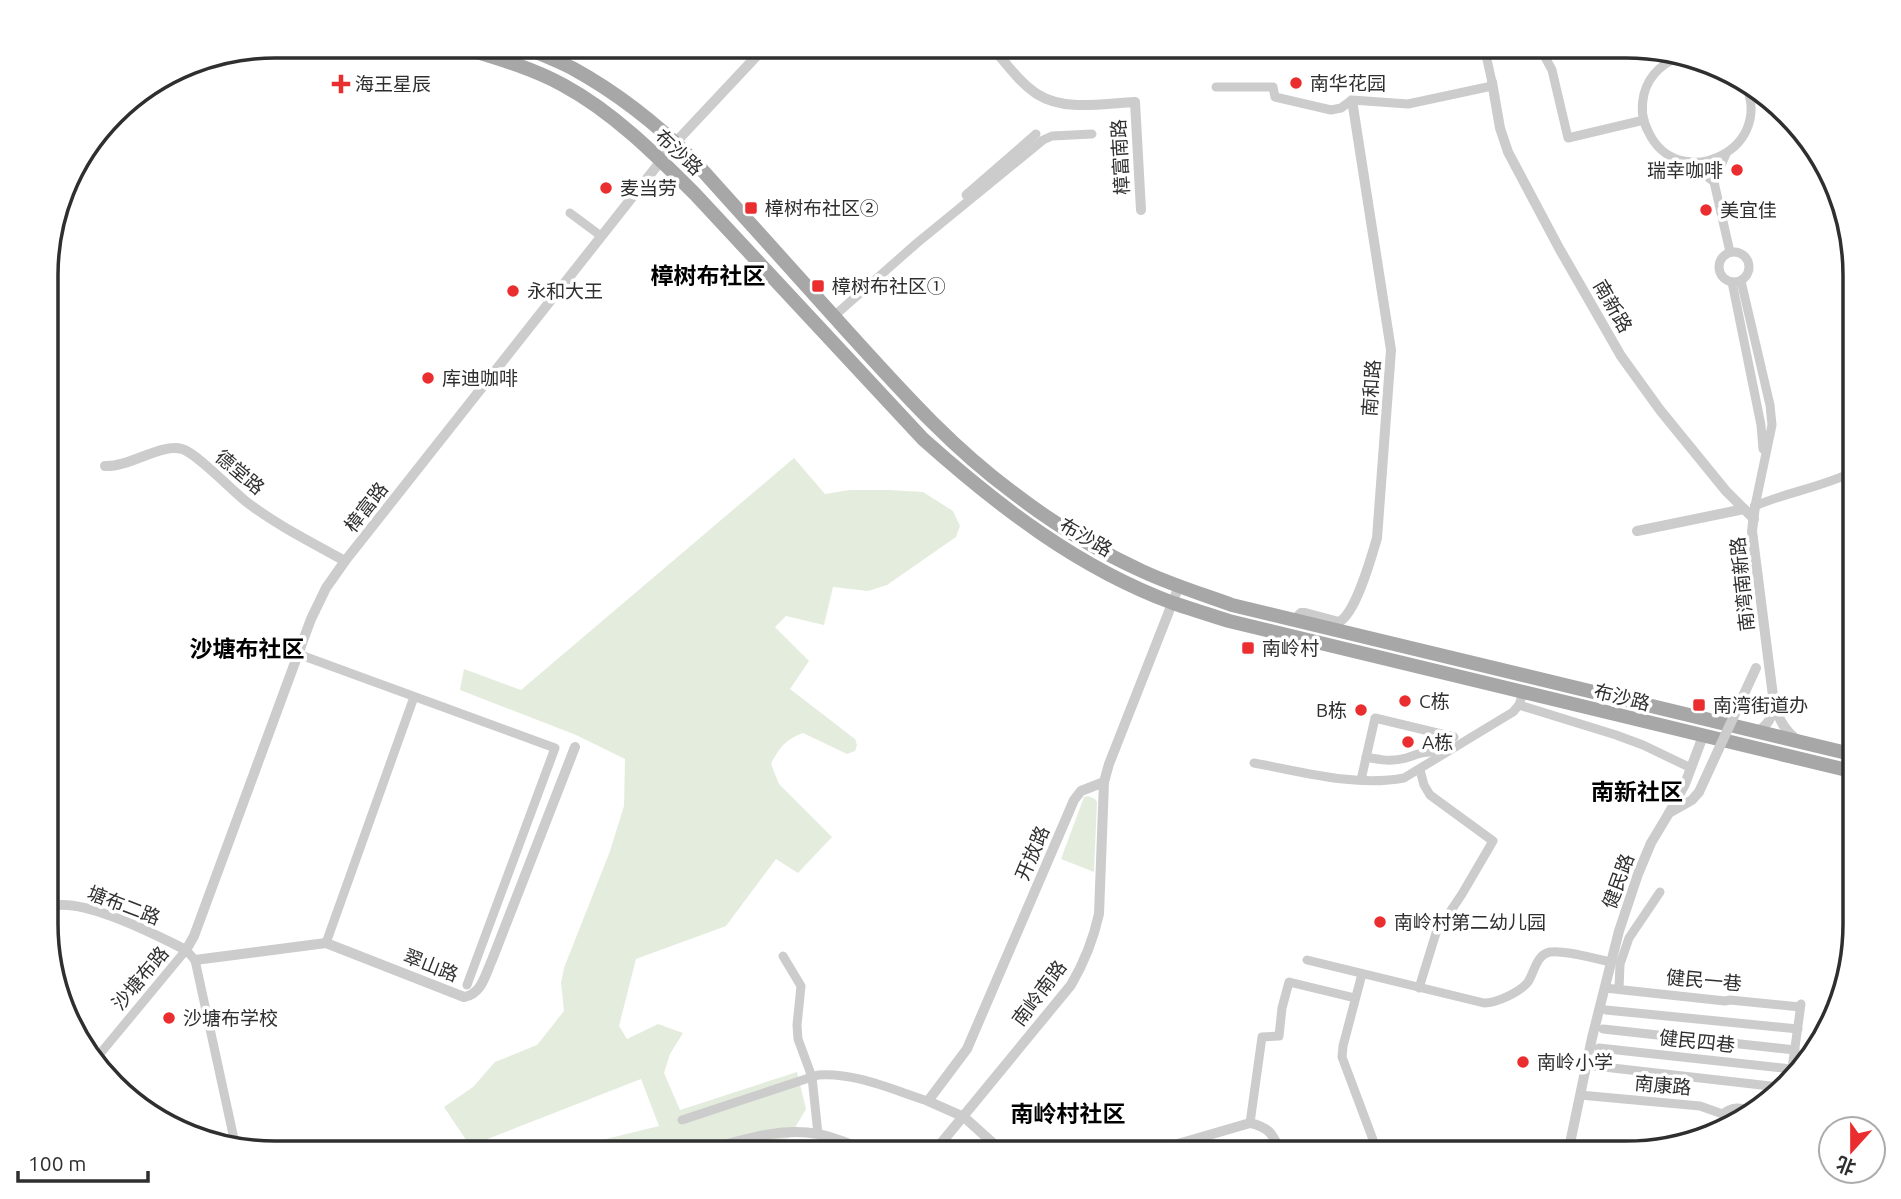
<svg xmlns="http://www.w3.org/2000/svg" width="1901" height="1199" viewBox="0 0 1901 1199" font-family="Ubuntu,'Noto Sans SC',sans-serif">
<rect width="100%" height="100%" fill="#fff"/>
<g fill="#e4eddd">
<path d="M794 458 825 494 849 490H890L923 492 953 511 960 526 956 537 887 585 868 591 833 587 824 625 786 616 775 627 809 661 790 689 855 739 857 745 855 751 847 754 803 733C786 739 779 748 771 764L779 784 832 837 798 873 776 859 726 926 636 959 619 1026 627 1039 658 1024 683 1033 670 1054 664 1073 680 1110 797 1072 806 1109 789 1138 743 1146 738 1153H549L659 1126 641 1079 470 1146 444 1107 473 1087 495 1062 537 1045 564 1011 561 983 564 968 610 851 624 806 625 759 576 735 460 690 464 669 521 690Z"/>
<path d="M1088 796 1095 799 1097 802 1094 872 1061 859 1084 797Z"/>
</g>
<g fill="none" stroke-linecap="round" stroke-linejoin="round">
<g stroke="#ccc" stroke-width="9">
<path d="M1484 46 1492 82"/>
<path d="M1539 46 1552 70 1568 138 1644 120"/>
<path d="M1684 55C1665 61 1649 74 1644 94 1641 107 1642 120 1648 131 1678 197 1782 148 1742 78"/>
<path d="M1216 87H1273L1275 97 1331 110 1341 108 1352 100 1408 104 1492 86"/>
<path d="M1750 98 1763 94"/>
<path d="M1726 154 1714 182 1730 252"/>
<path d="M1689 162 1714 182"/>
<path d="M966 195 1036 134"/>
<path d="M570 213 601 236"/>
<circle cx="1734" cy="267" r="15"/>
<path d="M1741 281 1770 405 1772 425 1755 506"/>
<path d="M1732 282 1761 425 1763 449"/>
<path d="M834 316 917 243 1043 140 1052 136 1092 134"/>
<path d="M1755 506C1787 492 1823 487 1855 471"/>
<path d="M298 654 555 748 467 985"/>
<path d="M1519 705 1616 735 1643 745 1691 768"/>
<path d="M1366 757C1380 760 1392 762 1406 758 1416 755 1421 751 1433 752"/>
<path d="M1254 763C1303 772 1355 787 1404 778L1513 712 1519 705 1523 693"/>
<path d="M1361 780 1375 718 1454 737"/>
<path d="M326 943 414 697"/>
<path d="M783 956 801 986 797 1025 798 1039 812 1077 818 1134"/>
<path d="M1307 960 1484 1003C1497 1003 1520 992 1528 982 1535 971 1536 955 1550 952 1567 950 1594 959 1611 962"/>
<path d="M1362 974 1343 1046 1342 1057 1378 1153"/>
<path d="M1419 988 1436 933 1462 894 1493 841 1430 795 1424 785 1420 770"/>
<path d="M1605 988 1725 1001 1730 1000 1800 1007"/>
<path d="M1619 989 1620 964 1629 938 1660 892"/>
<path d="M1606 1010 1798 1029"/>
<path d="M1603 1029 1795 1050"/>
<path d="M1599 1048 1792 1069"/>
<path d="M94 1061 186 950 195 960 236 1148"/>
<path d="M1595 1066 1779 1087"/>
<path d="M1791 1076 1801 1004"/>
<path d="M1580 1095 1700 1106 1731 1117 1739 1124"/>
<path d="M1723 1114C1732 1105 1743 1108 1754 1110"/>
<path d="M682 1120 818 1075C855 1072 893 1090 928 1101"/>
<path d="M1250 1123 1262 1037 1279 1036 1282 1008 1289 982 1355 998"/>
</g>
<g stroke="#ccc" stroke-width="10">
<path d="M991 46C1005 62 1019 82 1037 94 1065 112 1104 103 1135 102L1141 210"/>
<path d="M1492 82 1500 128 1508 152 1559 248 1621 356 1660 410 1726 491 1754 519"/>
<path d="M105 466C130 467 161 443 182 449 197 453 233 492 248 503 278 526 313 543 345 561"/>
<path d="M1755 506 1752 531 1774 704C1779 719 1785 732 1799 741"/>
<path d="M1637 531 1744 509"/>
<path d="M1296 621 1298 616 1301 613H1305L1339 622C1356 613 1371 558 1377 538L1391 350 1352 100"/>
<path d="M1755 732C1768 727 1772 717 1774 704"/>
<path d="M1669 813 1685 784 1703 736"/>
<path d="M47 908C76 893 158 936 186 950L194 936 311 619 326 588 345 561 675 143 766 46"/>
<path d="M195 960 326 943 464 997C482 994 485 975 492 960L575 747"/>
<path d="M696 1153C735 1143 777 1126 818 1134 836 1138 853 1145 869 1153"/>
<path d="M933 1153 1071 985C1085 961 1093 941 1099 914L1104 782"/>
<path d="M1004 1153 964 1117 928 1101 967 1049 1074 800 1081 791 1104 782 1109 764 1179 586"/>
<path d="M1147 1153 1250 1123C1271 1128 1273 1135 1281 1153"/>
<path d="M1568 1153 1592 1038 1619 931 1638 874 1651 843 1669 813 1692 800 1699 792"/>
</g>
<g stroke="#a7a7a7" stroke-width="14">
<path d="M457 46C493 57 530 67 563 85 613 112 655 154 695 194L923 439C997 505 1078 568 1173 603 1191 609 1210 615 1229 621L1855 772"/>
<path d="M522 46C538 53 556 60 572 68 616 92 659 126 694 161 745 218 796 275 847 331 899 388 949 445 1011 491 1051 522 1096 550 1142 571 1172 585 1202 594 1232 605L1855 755"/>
</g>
<path stroke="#ccc" stroke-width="10" d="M1699 792 1756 668"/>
</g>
<g fill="#ea2d2e" stroke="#fff" stroke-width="2.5">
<circle cx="1296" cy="83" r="7"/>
<path d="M337.5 73.5h7v7h7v7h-7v7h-7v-7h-7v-7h7z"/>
<circle cx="1737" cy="170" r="7"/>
<circle cx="606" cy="188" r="7"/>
<rect x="744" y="201" width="14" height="14" rx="3.5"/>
<circle cx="1706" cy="210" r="7"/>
<rect x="811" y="279" width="14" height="14" rx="3.5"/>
<circle cx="513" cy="291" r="7"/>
<circle cx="428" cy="378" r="7"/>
<rect x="1241" y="641" width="14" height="14" rx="3.5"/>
<circle cx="1405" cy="701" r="7"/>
<rect x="1692" y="698" width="14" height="14" rx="3.5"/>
<circle cx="1361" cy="710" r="7"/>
<circle cx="1408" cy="742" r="7"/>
<circle cx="1380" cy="922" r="7"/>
<circle cx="169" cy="1018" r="7"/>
<circle cx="1523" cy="1062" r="7"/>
</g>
<g text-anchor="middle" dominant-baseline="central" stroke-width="7" stroke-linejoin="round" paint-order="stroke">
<g font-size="19" fill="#2f2f2f" stroke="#fff" text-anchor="start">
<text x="1310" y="83">南华花园</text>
<text x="355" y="84">海王星辰</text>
<text x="1723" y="170" text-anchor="end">瑞幸咖啡</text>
<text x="620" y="188">麦当劳</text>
<text x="765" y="208">樟树布社区②</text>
<text x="1720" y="210">美宜佳</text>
<text x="832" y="286">樟树布社区①</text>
<text x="527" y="291">永和大王</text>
<text x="442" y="378">库迪咖啡</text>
<text x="1262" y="648">南岭村</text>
<text x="1419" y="701">C栋</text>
<text x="1713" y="705">南湾街道办</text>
<text x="1347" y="710" text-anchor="end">B栋</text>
<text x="1422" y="742">A栋</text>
<text x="1394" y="922">南岭村第二幼儿园</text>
<text x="183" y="1018">沙塘布学校</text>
<text x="1537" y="1062">南岭小学</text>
</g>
<g font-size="19" fill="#2f2f2f" stroke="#fff">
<text transform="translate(679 152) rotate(43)">布沙路</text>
<text transform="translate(1120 157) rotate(-93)">樟富南路</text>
<text transform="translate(1613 306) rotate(60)">南新路</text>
<text transform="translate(1371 388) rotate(-86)">南和路</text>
<text transform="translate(240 472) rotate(40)">德堂路</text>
<text transform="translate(366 507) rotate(-52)">樟富路</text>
<text transform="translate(1086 537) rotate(30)">布沙路</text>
<text transform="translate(1742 584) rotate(-96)">南湾南新路</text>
<text transform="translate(1622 697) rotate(14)">布沙路</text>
<text transform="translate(1032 853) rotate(-67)">开放路</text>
<text transform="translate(1618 881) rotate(-70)">健民路</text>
<text transform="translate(124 905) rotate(21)">塘布二路</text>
<text transform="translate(431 965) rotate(21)">翠山路</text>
<text transform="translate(140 978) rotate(-50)">沙塘布路</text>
<text transform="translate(1704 980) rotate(5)">健民一巷</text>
<text transform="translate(1039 993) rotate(-53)">南岭南路</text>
<text transform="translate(1697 1041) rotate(6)">健民四巷</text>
<text transform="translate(1663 1085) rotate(5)">南康路</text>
</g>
<g font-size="23" font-weight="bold" fill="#000" stroke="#fff">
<text x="708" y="275">樟树布社区</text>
<text x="247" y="648">沙塘布社区</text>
<text x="1637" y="791">南新社区</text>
<text x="1068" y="1113">南岭村社区</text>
</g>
</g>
<path d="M0 0H1901V1199H0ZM275 58H1626A217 217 0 0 1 1843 275V924A217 217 0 0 1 1626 1141H275A217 217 0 0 1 58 924V275A217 217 0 0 1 275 58Z" fill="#fff" fill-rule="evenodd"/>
<path fill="none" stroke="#2f2f2f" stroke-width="3.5" d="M275 58H1626A217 217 0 0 1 1843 275V924A217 217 0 0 1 1626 1141H275A217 217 0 0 1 58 924V275A217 217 0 0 1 275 58Z"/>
<g transform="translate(1852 1150) rotate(201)"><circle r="33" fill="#ffffff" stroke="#acacac" stroke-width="2"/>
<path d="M0-5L12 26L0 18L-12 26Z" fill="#ea2d2e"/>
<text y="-10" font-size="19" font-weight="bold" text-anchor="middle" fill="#2f2f2f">北</text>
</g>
<path d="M18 1171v10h130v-10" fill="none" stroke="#2f2f2f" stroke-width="3.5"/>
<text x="28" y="1171" font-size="21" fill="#2f2f2f" stroke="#ffffff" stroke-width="5" paint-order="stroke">100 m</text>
</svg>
